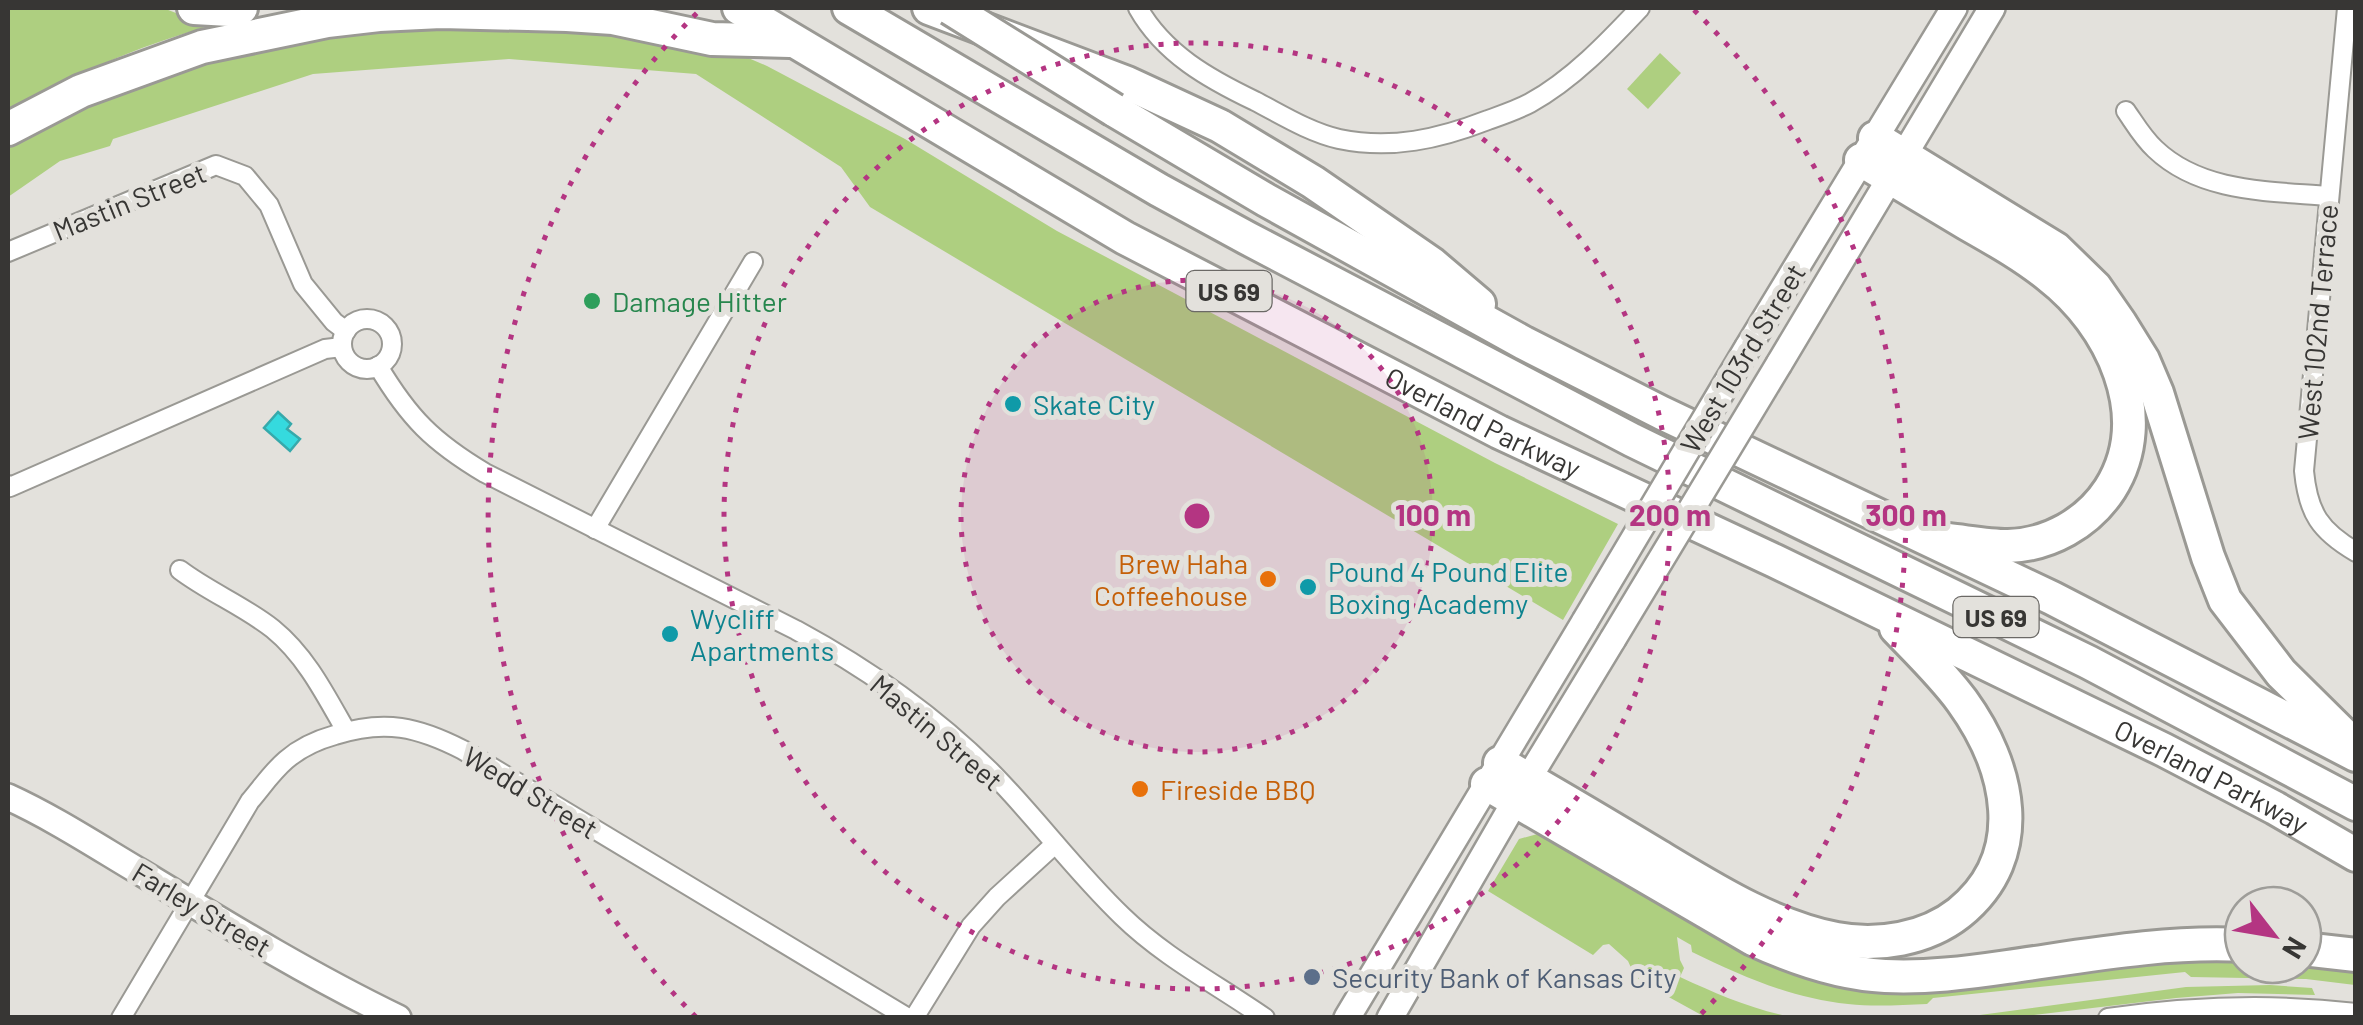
<svg xmlns="http://www.w3.org/2000/svg" width="2363" height="1025" viewBox="0 0 2363 1025" font-family="Barlow,sans-serif">
<rect width="100%" height="100%" fill="#e3e1dc"/>
<g fill="#aecf80">
<path d="M8 8H163L189 18 207 19 209 26C137 47 72 74 8 112Z"/>
<path d="M448 8 725 48 767 66 905 139 1057 231 1495 463 1618 524 1563 620 870 207 841 167 696 74 509 59 313 74 113 139 110 146 60 161 8 197V146L22 136 158 71Z"/>
<path d="M1660 53 1681 73 1648 109 1627 89Z"/>
<path d="M1541 833 1797 973 2243 958V965H2303L2355 969V985L2306 979 2191 977 2185 972 1933 998 1927 1004C1901 1005 1874 1007 1848 1004 1792 998 1743 977 1692 952L1691 945 1677 937 1680 960 1684 968 1680 977C1717 994 1753 1010 1793 1017H1705L1636 979 1628 961 1609 944 1603 945 1593 955 1488 891 1519 839Z"/>
<path d="M2270 985 2312 988 2315 995 2238 993 2176 998 2017 1017H1965L2186 987Z"/>
</g>
<path fill="#35dade" stroke="#36a9ab" stroke-width="2.5" d="M278 412 291 424 287 429 300 439 290 451 264 428Z"/>
<g fill="none" stroke-linecap="round" stroke-linejoin="round">
<defs>
<g id="street">
<path d="M1138 8C1164 54 1209 79 1255 101 1282 115 1309 132 1339 139 1391 150 1439 139 1488 120 1502 115 1517 110 1530 103 1572 80 1608 42 1640 8"/>
<path d="M2347 8 2304 471C2308 513 2320 531 2356 552"/>
<path d="M2126 111C2135 124 2143 138 2155 149 2201 193 2270 191 2329 196"/>
<path d="M8 252 216 165 245 176 269 205 303 284 334 322 346 331"/>
<circle cx="367" cy="344" r="25"/>
<path d="M378 366C409 418 433 442 485 473L796 630C868 669 936 717 993 774 1038 820 1076 872 1122 916 1164 957 1216 984 1265 1018"/>
<path d="M8 485 10 487 325 349 342 347"/>
<path d="M595 529 753 262"/>
<path d="M180 570C209 592 244 606 273 629 306 656 325 694 346 731"/>
<path d="M121 1018 250 801C262 787 272 772 286 760 301 747 317 740 335 735 385 719 418 727 463 750L908 1018"/>
<path d="M914 1018 971 926 997 897 1055 844"/>
<path d="M2108 1018C2191 1006 2272 1003 2356 1013"/>
</g>
<g id="secondary">
<path d="M1748 347 1954 8"/>
<path d="M1779 364 1992 8"/>
<path d="M8 797C54 818 98 847 142 873 226 924 309 975 398 1018"/>
<path d="M1347 1018 1585 621"/>
<path d="M1390 1018 1528 779 1613 639"/>
</g>
<g id="highway">
<path d="M194 8 230 10 241 8"/>
<path id="s1" d="M739 8 1125 238 1499 432 1775 561 2164 750 2275 808 2356 855"/>
<path d="M849 8 1159 190 1247 238 1632 440 2088 662 2356 804"/>
<path d="M929 8 1127 83 1220 126 1313 182 1432 264 1479 304"/>
<path d="M1114 110 1266 200 1524 343 1662 413 2052 598 2356 755"/>
<path d="M8 129 81 91 202 47 327 21 379 15 441 12 567 15 613 18 712 39 790 41"/>
<path d="M1875 138 2056 249 2095 287 2120 323 2143 360 2157 393 2208 557 2225 600 2281 673 2352 743"/>
<path d="M1861 160C1896 181 1931 202 1966 223 1994 239 2023 255 2049 276 2111 324 2156 416 2110 489 2088 523 2049 545 2008 546 1988 546 1967 542 1948 540"/>
<path d="M1500 763C1553 793 1605 824 1658 856 1713 889 1771 926 1836 939 1878 947 1926 939 1959 913 2031 855 2009 766 1962 701 1943 675 1918 651 1896 628"/>
<path d="M1487 784 1753 939C1794 958 1839 974 1885 976 1926 978 1966 973 2007 967 2085 956 2164 941 2243 945"/>
<path d="M2303 949 2356 955"/>
</g>
</defs>
<use href="#street" stroke="#9a9994" stroke-width="22"/>
<use href="#secondary" stroke="#9a9994" stroke-width="30"/>
<use href="#highway" stroke="#9a9994" stroke-width="38"/>
<use href="#street" stroke="#fff" stroke-width="18"/>
<use href="#secondary" stroke="#fff" stroke-width="25"/>
<use href="#highway" stroke="#fff" stroke-width="32"/>
<defs>
<g id="secondary-bridge">
<path d="M1585 621 1748 347"/>
<path d="M1613 639 1779 364"/>
</g>
<path id="highway-bridge" d="M950 8 1114 110"/>
</defs>
<use href="#secondary-bridge" stroke="#9a9994" stroke-width="30" stroke-linecap="butt"/>
<use href="#highway-bridge" stroke="#9a9994" stroke-width="38" stroke-linecap="butt"/>
<use href="#secondary-bridge" stroke="#fff" stroke-width="25"/>
<use href="#highway-bridge" stroke="#fff" stroke-width="32"/>
</g>
<circle cx="1197" cy="516" r="236" fill="#b43582" fill-opacity=".12"/>
<g fill="none" stroke="#b43582" stroke-width="5" stroke-dasharray="5 10">
<circle cx="1197" cy="516" r="236"/>
<circle cx="1197" cy="516" r="473"/>
<path d="M696 1017A709 709 0 0 1 700 10M1694 10A709 709 0 0 1 1698 1017"/>
</g>
<circle fill="#2e9e5b" stroke="#e3e1dc" stroke-width="4" cx="592" cy="301" r="10"/>
<g fill="#0f9aa8" stroke="#e3e1dc" stroke-width="4">
<circle cx="1013" cy="404" r="10"/>
<circle cx="1308" cy="587" r="10"/>
<circle cx="670" cy="634" r="10"/>
</g>
<g fill="#e8710a" stroke="#e3e1dc" stroke-width="4">
<circle cx="1268" cy="579" r="10"/>
<circle cx="1140" cy="789" r="10"/>
</g>
<circle fill="#5c6f8a" stroke="#e3e1dc" stroke-width="4" cx="1312" cy="977" r="10"/>
<g text-anchor="middle" dominant-baseline="central" stroke-width="10" stroke-linejoin="round" paint-order="stroke">
<g fill="#e3e1dc" stroke="#6b6966" stroke-width="2.5">
<rect x="1186.5" y="271" width="85" height="40" rx="8"/>
<rect x="1953.5" y="597" width="85" height="40" rx="8"/>
</g>
<g font-size="25" font-weight="bold" fill="#373634">
<text x="1229" y="291">US 69</text>
<text x="1996" y="617">US 69</text>
</g>
<g font-size="28" fill="#373634" stroke="#e3e1dc">
<text transform="translate(129 201) rotate(-22)">Mastin Street</text>
<text transform="translate(2317 322) rotate(-85)">West 102nd Terrace</text>
<text transform="translate(1742 358) rotate(-59)">West 103rd Street</text>
<text stroke="none"><textPath href="#s1" startOffset="852">Overland Parkway</textPath></text>
<text transform="translate(937 732) rotate(40)">Mastin Street</text>
<text stroke="none"><textPath href="#s1" startOffset="1662">Overland Parkway</textPath></text>
<text transform="translate(531 792) rotate(31)">Wedd Street</text>
<text transform="translate(202 909) rotate(31)">Farley Street</text>
</g>
<g font-size="28" fill="#27864d" stroke="#e3e1dc" text-anchor="start">
<text x="612" y="301">Damage Hitter</text>
</g>
<g font-size="28" fill="#0d838f" stroke="#e3e1dc" text-anchor="start">
<text x="1033" y="404">Skate City</text>
<text x="1328" y="571">Pound 4 Pound Elite<tspan x="1328" dy="32">Boxing Academy</tspan></text>
<text x="690" y="618">Wycliff<tspan x="690" dy="32">Apartments</tspan></text>
</g>
<g font-size="28" fill="#c56008" stroke="#e3e1dc" text-anchor="end">
<text x="1248" y="563">Brew Haha<tspan x="1248" dy="32">Coffeehouse</tspan></text>
<text x="1160" y="789" text-anchor="start">Fireside BBQ</text>
</g>
<g font-size="28" fill="#4e5e75" stroke="#e3e1dc" text-anchor="start">
<text x="1332" y="977">Security Bank of Kansas City</text>
</g>
</g>
<circle cx="1197" cy="516" r="15" fill="#b43582" stroke="#e3e1dc" stroke-width="5"/>
<g font-size="30" text-anchor="middle" font-weight="bold" fill="#b43582" stroke="#e3e1dc" stroke-width="10" stroke-linejoin="round" paint-order="stroke">
<text x="1433" y="526">100 m</text>
<text x="1670" y="526">200 m</text>
<text x="1906" y="526">300 m</text>
</g>
<rect width="2363" height="1025" fill="none" stroke="#373634" stroke-width="20"/>
<g transform="translate(2273 935) rotate(121)"><circle r="48" fill="#e3e1dc" stroke="#9e9d99" stroke-width="2.5"/>
<path d="M0-8L18 38L0 25L-18 38Z" fill="#b43582"/>
<text y="-15" font-size="28" font-weight="bold" text-anchor="middle" fill="#373634">N</text>
</g>
</svg>
